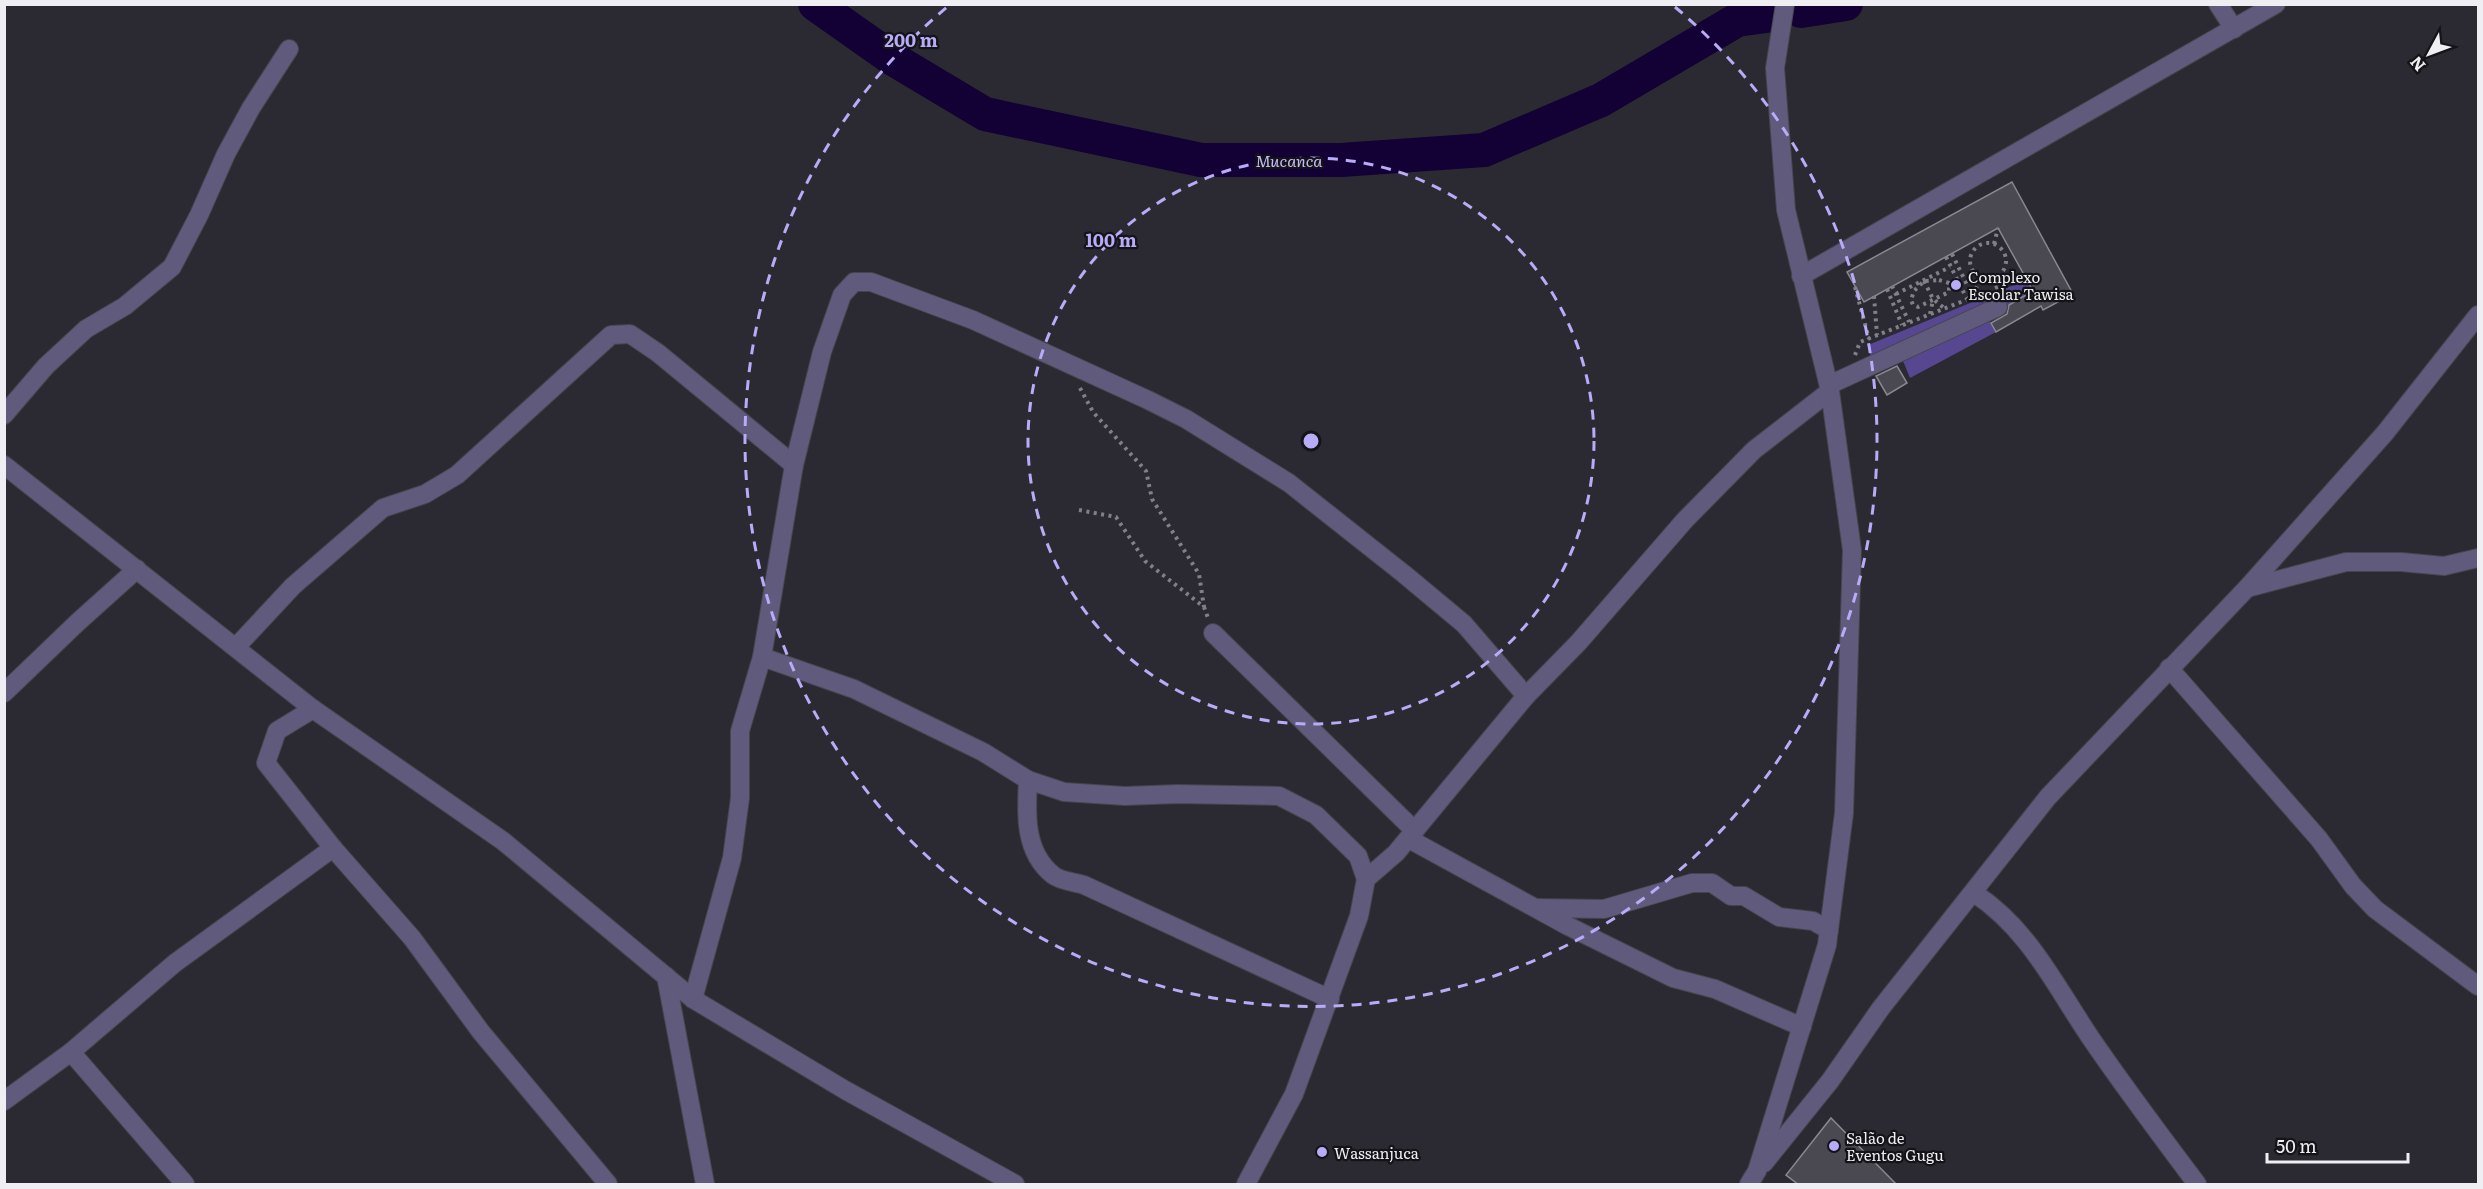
<svg xmlns="http://www.w3.org/2000/svg" width="2483" height="1189" viewBox="0 0 2483 1189" font-family="Literata,serif">
<rect width="100%" height="100%" fill="#2b2a32"/>
<g fill="#574690">
<path d="M2026 280 2033 291 2007 306 2002 299 1871 358 1868 345Z"/>
<path d="M1987 317 1996 332 1910 378 1903 361Z"/>
</g>
<g fill="none" stroke-linecap="round" stroke-linejoin="round">
<g stroke="#130035" stroke-width="34">
<path d="M815 4 893 59 985 114 1201 160H1341L1484 150 1601 100 1737 20 1766 16"/>
<path d="M1801 11 1846 4"/>
</g>
</g>
<g fill="#4a4952" stroke="#898891" stroke-width="1.5">
<path d="M2012 182 2073 294 2043 310 2041 306 1996 332 1991 323 2007 314 2009 305 2033 291 1998 228 1864 302 1847 272Z"/>
<path d="M1897 366 1907 383 1887 395 1876 376Z"/>
<path d="M1831 1118 1897 1185H1799L1786 1175Z"/>
</g>
<g fill="none" stroke-linecap="round" stroke-linejoin="round">
<defs>
<g id="minor">
<path d="M2218 4 2234 29"/>
<path d="M1801 276 2276 4"/>
<path d="M1829 385 1998 307"/>
<path d="M4 415 46 366 86 329 125 306 172 267 199 215 226 154 251 108 289 49"/>
<path d="M4 465 313 709 503 841 693 999 845 1090 1015 1184"/>
<path d="M2247 588 2346 562H2401L2444 566 2478 558"/>
<path d="M1213 633 1415 831"/>
<path d="M236 647 293 586 383 508 425 494 457 475 611 335 630 334 658 353 794 465"/>
<path d="M762 657 854 689 983 752 1028 780 1064 792 1125 796 1178 794 1279 796 1316 815 1358 856 1366 879"/>
<path d="M2169 668 2319 839 2353 886 2375 909 2478 986"/>
<path d="M4 693 78 622 137 569"/>
<path d="M313 709 277 731 266 763 333 848 412 938 481 1032 608 1184"/>
<path d="M1028 780C1026 813 1024 852 1053 875 1060 881 1075 882 1084 885L1330 999"/>
<path d="M1409 839 1568 926 1673 978 1715 989 1802 1027"/>
<path d="M1974 893C2028 928 2055 985 2090 1037 2124 1087 2161 1136 2197 1184"/>
<path d="M1537 908 1604 909 1692 883H1712L1731 896H1744L1779 917 1813 921 1829 930"/>
<path d="M666 976 705 1184"/>
<path d="M693 999 732 858 740 798V731L762 657 794 465 822 352 842 295 854 282H871L973 320 1148 400 1186 419 1289 483 1404 574 1464 624 1526 696"/>
<path d="M71 1052 185 1184"/>
<path d="M4 1101 71 1052 175 963 333 848"/>
<path d="M1764 1163 1830 1081 1881 1008 2048 797 2247 588 2385 433 2478 315"/>
<path d="M1246 1184 1294 1094 1359 916 1366 879 1396 853 1526 696 1578 643 1685 520 1754 450 1830 391"/>
<path d="M1749 1184 1757 1171 1827 945 1844 813 1852 550 1830 391 1786 210 1775 68 1785 4"/>
</g>
</defs>
<use href="#minor" stroke="#46454d" stroke-width="20"/>
<g stroke="#818086" stroke-width="4" stroke-dasharray="3 4.5" stroke-linecap="butt">
<circle cx="1988" cy="261" r="18"/>
<path d="M1994 244 1998 228"/>
<path d="M1952 254 1973 297"/>
<path d="M1946 257 1967 299"/>
<path d="M1939 280 1949 283V292L1918 307 1913 305 1911 300 1914 291 1924 281Z"/>
<path d="M1924 281 1933 299 1944 308"/>
<path d="M1892 286 1909 322"/>
<path d="M1855 287 1869 339"/>
<path d="M1995 288 2024 276"/>
<path d="M1887 289 1902 325"/>
<path d="M1896 294 1950 267"/>
<path d="M1874 296 1877 335"/>
<path d="M1973 296 1980 278"/>
<path d="M1930 314 1933 300"/>
<path d="M1855 355 1860 342 1966 300"/>
<path d="M1080 388 1093 412 1146 471 1152 499 1199 574 1204 607"/>
<path d="M1079 510 1116 517 1145 561 1204 607 1208 618"/>
</g>
<use href="#minor" stroke="#605a7d" stroke-width="18"/>
</g>
<g fill="none" stroke="#b8abf7" stroke-width="3" stroke-dasharray="10 8">
<circle cx="1311" cy="441" r="283"/>
<path d="M1675 7A566 566 0 1 1 947 7"/>
</g>
<g fill="#b8abf7" stroke="#141317" stroke-width="2">
<circle cx="1956" cy="285" r="6"/>
<circle cx="1834" cy="1146" r="6"/>
<circle cx="1322" cy="1152" r="6"/>
</g>
<g text-anchor="middle" dominant-baseline="central" stroke-width="4.5" stroke-linejoin="round" paint-order="stroke">
<g font-size="15" fill="#efeef3" stroke="#141317" text-anchor="start">
<text x="1968" y="276">Complexo<tspan x="1968" dy="17">Escolar Tawisa</tspan></text>
<text x="1846" y="1137">Salão de<tspan x="1846" dy="17">Eventos Gugu</tspan></text>
<text x="1334" y="1152">Wassanjuca</text>
</g>
<g font-size="16" font-style="italic" fill="#c6bcfc" stroke="#141317">
<text x="1289" y="160">Mucanca</text>
</g>
</g>
<circle cx="1311" cy="441" r="9" fill="#b8abf7" stroke="#141317" stroke-width="3"/>
<g font-size="18" text-anchor="middle" font-weight="bold" fill="#b8abf7" stroke="#141317" stroke-width="4.5" stroke-linejoin="round" paint-order="stroke">
<text x="911" y="47">200 m</text>
<text x="1111" y="247">100 m</text>
</g>
<rect width="2483" height="1189" fill="none" stroke="#efeef3" stroke-width="12"/>
<g transform="translate(2429 54) rotate(229)" stroke="#141317" stroke-width="4.5" paint-order="stroke">
<path d="M0-4.5L10 22L0 15L-10 22Z" fill="#efeef3"/>
<text y="-9" font-size="16" font-weight="bold" text-anchor="middle" fill="#efeef3">N</text>
</g>
<path d="M2267 1153v9h141v-9" fill="none" stroke="#efeef3" stroke-width="3"/>
<text x="2276" y="1153" font-size="18" fill="#efeef3" stroke="#141317" stroke-width="4.5" paint-order="stroke">50 m</text>
</svg>
